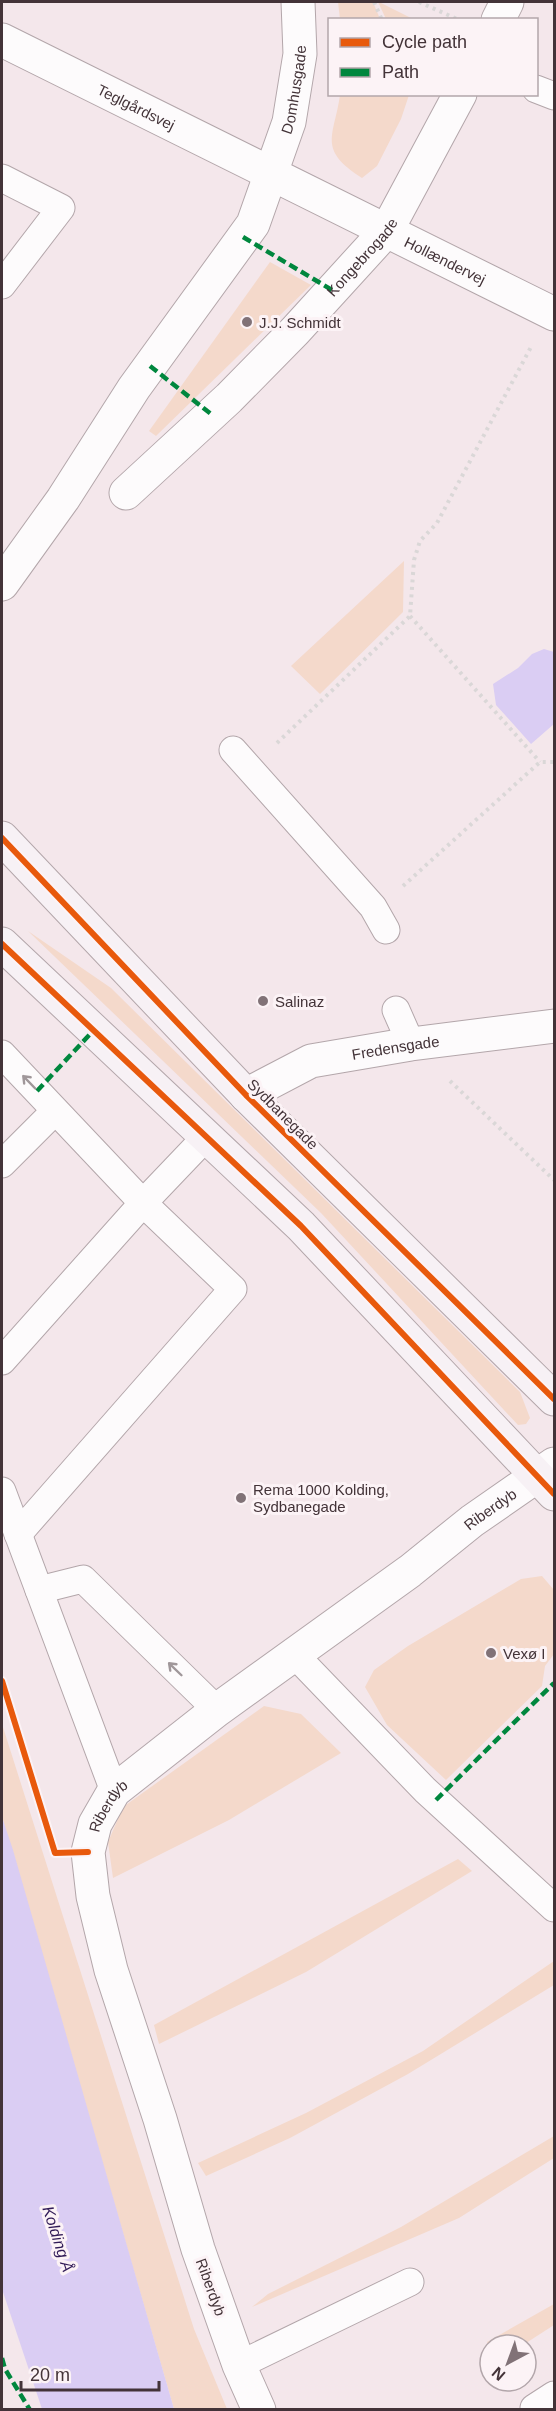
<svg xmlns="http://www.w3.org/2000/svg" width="556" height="2411" viewBox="0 0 556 2411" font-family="Arial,sans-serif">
<rect width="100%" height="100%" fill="#f4e7eb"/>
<g fill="#f4d9cb">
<path d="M338 2H373L380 19H340Z"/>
<path d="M378 2H379L413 19H386Z"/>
<path d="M340 95H409L401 119 377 166 362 178C317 149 334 137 340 95Z"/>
<path d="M270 262 311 285 156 436 149 431Z"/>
<path d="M404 561 403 612 320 694 291 666Z"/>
<path d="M28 931 111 988 520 1392 530 1418 526 1424 518 1425 321 1213Z"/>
<path d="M542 1576 554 1590V1654L545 1666 542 1686 446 1780 387 1725 365 1687 374 1670 408 1646 521 1579Z"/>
<path d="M264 1706 301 1714 341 1753 229 1820 113 1878 108 1842 123 1807Z"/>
<path d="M2 1724 194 2329 227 2409H174L2 1817Z"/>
<path d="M458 1859 472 1871 306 1972 159 2044 154 2025Z"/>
<path d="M554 1961V1985L408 2074 290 2138 206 2176 198 2163 306 2113 423 2051Z"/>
<path d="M554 2136V2158L459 2218 252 2307 268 2294 401 2227Z"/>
<path d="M554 2304V2325L523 2345H490V2353L487 2342Z"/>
</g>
<g fill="#dacdf3">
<path d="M544 649 554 652V724L531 744 496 705 493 684 518 668 532 654Z"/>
<path d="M2 1817 13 1850 174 2409H42L2 2289Z"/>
</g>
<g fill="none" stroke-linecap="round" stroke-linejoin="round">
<defs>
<g id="service">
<path d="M536 89 554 96"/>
<path d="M2 178 61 208 2 285"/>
<path d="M233 750 373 907 386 930"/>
<path d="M396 1010 411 1044"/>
<path d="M2 1054 143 1203 233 1289 18 1534"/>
<path d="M2 1164 55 1111"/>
<path d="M2 1361 143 1203 205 1138"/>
<path d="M2 1491 114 1791"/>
<path d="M39 1590 83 1579 217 1710"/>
<path d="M295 1655 425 1790 554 1908"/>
<path d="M239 2365 410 2282"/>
<path d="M534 2408 554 2395"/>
</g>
<g id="minor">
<path d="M498 20 507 2"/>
<path id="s1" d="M2 40 554 314"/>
<path id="s2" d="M126 493 229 398 295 331 387 230 460 94"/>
<path id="s3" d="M246 1095 311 1061 411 1044 554 1026"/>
<path id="s4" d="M259 2410 239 2365 198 2249 160 2119 111 1970 93 1896 88 1852 95 1824 114 1791 217 1710 410 1571 472 1521 554 1464"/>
</g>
<g id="tertiary">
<path id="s5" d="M2 584 63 499 134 388 253 224 289 122 300 54 298 2"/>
</g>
<g id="secondary">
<path d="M2 838 246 1095 554 1399"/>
<path d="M2 944 301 1226 554 1494"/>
</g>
</defs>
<use href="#service" stroke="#b3a6aa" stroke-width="29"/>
<use href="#minor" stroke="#b3a6aa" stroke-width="35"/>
<use href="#tertiary" stroke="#b3a6aa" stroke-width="35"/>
<use href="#secondary" stroke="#b3a6aa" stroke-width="35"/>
<g stroke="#dad7d7" stroke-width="4" stroke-dasharray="3 4.5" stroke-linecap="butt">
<path d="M374 2 382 20"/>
<path d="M419 2 457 19"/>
<path d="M410 616 540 762"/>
<path d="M277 743 410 616 414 560 420 541 437 523 531 347"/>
<path d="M403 886 540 762H554"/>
<path d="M450 1081 554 1180"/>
</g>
<use href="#service" stroke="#fdfbfc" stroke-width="27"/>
<use href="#minor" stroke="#fdfbfc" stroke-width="33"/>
<use href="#tertiary" stroke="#fdfbfc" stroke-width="33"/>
<use href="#secondary" stroke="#f7f1f5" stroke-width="33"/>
<g stroke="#00873e" stroke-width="4.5" stroke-dasharray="9 4.5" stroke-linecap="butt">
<path d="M243 237 332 290"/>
<path d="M150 366 211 414"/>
<path d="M37 1091 93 1031"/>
<path d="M436 1800 554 1683"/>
<path d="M2 2358 5 2369 30 2410"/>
</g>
<defs>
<g id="cycleway">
<path d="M2 838 246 1095 554 1399"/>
<path d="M2 944 301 1226 554 1494"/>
<path d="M2 1681 55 1853 88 1852"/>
</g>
</defs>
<use href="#cycleway" stroke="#fcf3f6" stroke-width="10"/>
<use href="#cycleway" stroke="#e8590c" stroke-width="6"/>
</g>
<defs><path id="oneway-shaft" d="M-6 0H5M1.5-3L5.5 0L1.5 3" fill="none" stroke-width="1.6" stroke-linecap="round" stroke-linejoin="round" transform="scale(1.5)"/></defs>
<g stroke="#a0979a">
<use href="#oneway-shaft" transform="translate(29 1082) rotate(-134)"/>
<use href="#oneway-shaft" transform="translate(175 1669) rotate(-136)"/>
</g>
<g fill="#817277" stroke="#fcf3f6" stroke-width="2">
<circle cx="247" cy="322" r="6"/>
<circle cx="263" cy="1001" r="6"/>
<circle cx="241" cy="1498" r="6"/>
<circle cx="491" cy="1653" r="6"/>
</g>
<g text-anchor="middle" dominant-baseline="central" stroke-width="6" stroke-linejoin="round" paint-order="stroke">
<g font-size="15" fill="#433338" stroke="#fcf3f6">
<text stroke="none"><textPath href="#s5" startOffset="580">Domhusgade</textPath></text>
<text stroke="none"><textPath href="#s1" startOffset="150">Teglgårdsvej</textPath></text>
<text stroke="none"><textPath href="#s2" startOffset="334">Kongebrogade</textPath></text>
<text stroke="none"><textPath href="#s1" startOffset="495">Hollændervej</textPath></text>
<text stroke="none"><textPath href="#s3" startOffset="159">Fredensgade</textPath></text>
<text transform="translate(283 1114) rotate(45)">Sydbanegade</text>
<text stroke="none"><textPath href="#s4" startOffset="1122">Riberdyb</textPath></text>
<text stroke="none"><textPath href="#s4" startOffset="636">Riberdyb</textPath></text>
<text transform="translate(211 2287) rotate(70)">Riberdyb</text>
</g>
<g font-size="15" fill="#433338" stroke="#fcf3f6" text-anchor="start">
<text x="259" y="322">J.J. Schmidt</text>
<text x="275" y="1001">Salinaz</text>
<text x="253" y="1489">Rema 1000 Kolding,<tspan x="253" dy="17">Sydbanegade</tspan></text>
<text x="503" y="1653">Vexø I</text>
</g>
<g font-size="16" font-style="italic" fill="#311b57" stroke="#fcf3f6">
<text transform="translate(58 2239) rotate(72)">Kolding Å</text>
</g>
</g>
<rect width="556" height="2411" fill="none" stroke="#433338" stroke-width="6"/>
<rect x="328" y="18" width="210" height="78" fill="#fcf3f6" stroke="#b2a6aa" stroke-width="1.5"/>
<rect x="340" y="38" width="30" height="9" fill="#e8590c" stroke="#b2a6aa" stroke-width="1.5"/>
<text x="382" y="48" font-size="18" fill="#433338">Cycle path</text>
<rect x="340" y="68" width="30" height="9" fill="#00873e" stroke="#b2a6aa" stroke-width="1.5"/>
<text x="382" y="78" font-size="18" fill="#433338">Path</text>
<g transform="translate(508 2363) rotate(221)"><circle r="28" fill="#fcf3f6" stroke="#b2a6aa" stroke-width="1.5"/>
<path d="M0-4.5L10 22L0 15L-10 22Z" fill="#817277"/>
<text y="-9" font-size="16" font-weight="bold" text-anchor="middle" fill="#433338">N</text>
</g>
<path d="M21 2381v9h138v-9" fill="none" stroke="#433338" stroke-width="3"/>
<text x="30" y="2381" font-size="18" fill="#433338" stroke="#fcf3f6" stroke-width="4.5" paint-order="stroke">20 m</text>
</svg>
